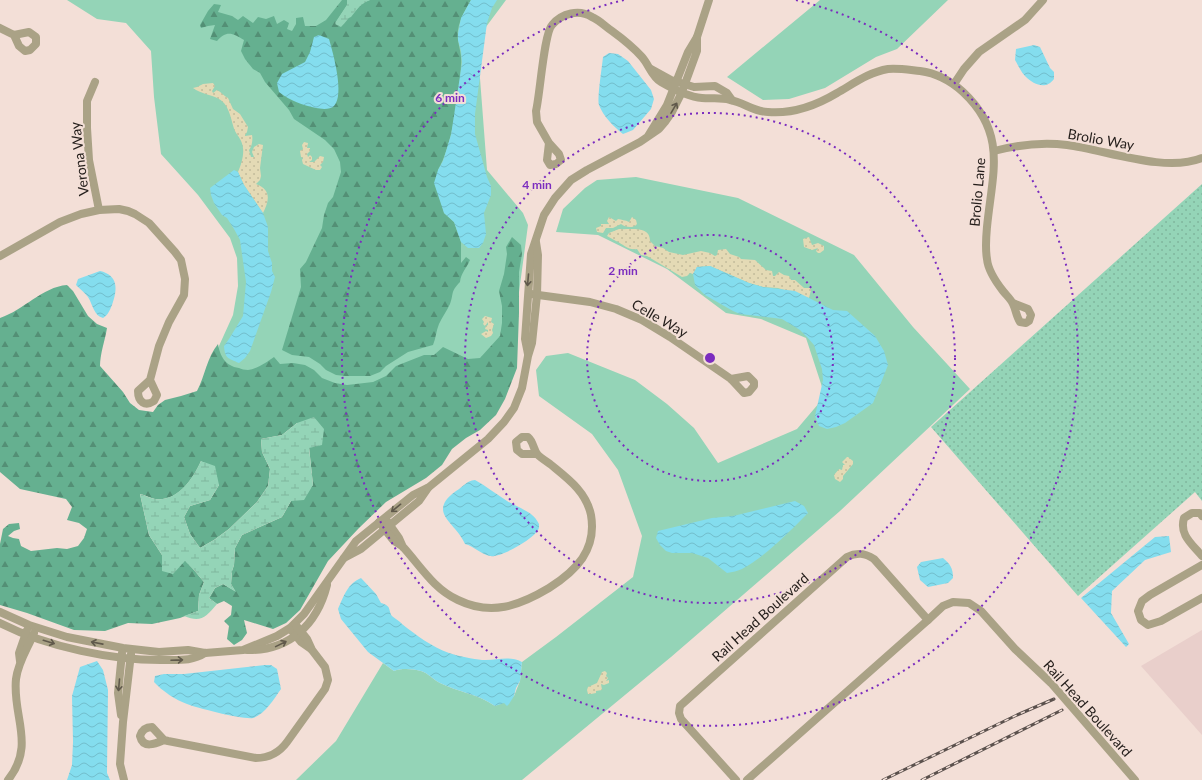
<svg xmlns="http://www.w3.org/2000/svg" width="1202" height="780" viewBox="0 0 1202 780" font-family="Lato,sans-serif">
<defs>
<pattern id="forest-firs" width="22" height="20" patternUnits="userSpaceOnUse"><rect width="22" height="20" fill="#65b090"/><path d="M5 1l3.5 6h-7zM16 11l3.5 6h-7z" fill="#538f75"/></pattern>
<pattern id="wetland-marsh" width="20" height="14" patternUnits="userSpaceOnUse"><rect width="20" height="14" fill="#94d4b7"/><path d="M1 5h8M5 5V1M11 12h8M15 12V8" fill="none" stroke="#7fb69d"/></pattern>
<pattern id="sand-dots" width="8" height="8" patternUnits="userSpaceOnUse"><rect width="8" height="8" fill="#e4dab5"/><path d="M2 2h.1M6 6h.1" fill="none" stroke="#c3bb9b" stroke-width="1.8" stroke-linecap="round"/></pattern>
<pattern id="park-dots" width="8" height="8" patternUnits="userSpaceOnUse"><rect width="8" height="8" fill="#94d4b7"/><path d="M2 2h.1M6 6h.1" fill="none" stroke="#7fb69d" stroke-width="1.8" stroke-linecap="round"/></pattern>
<pattern id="water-waves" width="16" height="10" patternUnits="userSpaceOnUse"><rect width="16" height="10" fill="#84ddee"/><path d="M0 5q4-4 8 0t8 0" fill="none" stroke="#72bdcc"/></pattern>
</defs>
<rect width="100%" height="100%" fill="#f3dfd7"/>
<path fill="#e9cfcb" d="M1202 630V735L1141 666Z"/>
<g fill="#94d4b7">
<path d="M67 0H506L477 39 487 170 523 213 528 225 513 337 512 371 332 396 231 378 214 357 233 315 238 286 237 258 230 238 198 195 161 154 154 97 151 51 126 23 97 19Z"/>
<path d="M820 0H948L897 49 876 57 825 88 789 99 763 100 727 77Z"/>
<path d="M636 177 738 198 854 255 913 327 970 389 840 511 671 657 522 780H296L336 741 383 663 394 671C401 668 414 669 421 671 428 673 434 680 440 683 458 692 478 694 495 706L514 696 520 681 522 662 556 637 633 577 642 536 618 470 592 434 539 396 536 370 546 356 568 353 635 380 667 404 694 428 718 463 797 429 825 396 806 338 761 319 726 313 667 269 598 235 556 232 563 209 585 188 597 180Z"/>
</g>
<g fill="url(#forest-firs)">
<path d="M342 0H347V5L335 23 351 17 362 3 370 0H471C464 12 456 25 458 40 459 48 462 55 461 64 460 92 452 147 438 170L444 213 454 222 461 242V263L466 257 470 260C466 269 461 273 460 282 450 292 454 294 450 304 447 311 442 317 439 324 436 331 436 338 433 345L408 352 386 366 380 372 370 376H345L336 375 326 370 320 364 309 357 292 355 282 350 301 287 300 269 306 262 322 228 324 215 328 203 333 197 341 172 340 162 334 149 325 140 294 119 289 110 265 82 260 73 253 69 245 59 241 51 244 40C233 33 226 30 217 41L210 39 215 25 208 26 201 28 200 25 208 11 214 4 221 5 218 12 232 16 238 20 243 16 253 23 258 17 266 19 274 16 277 24 284 20 289 23 287 29 292 31 296 24V18L303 17 305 26H316L326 20Z"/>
<path d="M512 237 521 245 522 254 519 272V313L517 368 505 399 496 415 480 430 466 438 452 449 442 465 426 478 386 502 359 528 328 561 300 610 286 623 273 629 244 620 247 633 242 640 234 645 227 639 229 626 224 621 231 615 232 606 224 601 217 604 209 598 215 588 223 584 235 591 231 584 232 571 234 565 235 548 242 535 282 517 291 501 313 485 309 447 297 423 282 435 261 439 262 452 270 469 268 486 257 502 229 529 214 540 200 548 190 534 184 517 190 506 210 500 219 485 201 461C193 479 178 502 155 499 150 498 145 495 140 494L149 535 162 555V571L185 560 194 570 204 582 199 595 198 611 180 618 152 624 128 623 105 631 74 630 27 613 0 605V544L3 529 9 524 19 523 20 529 14 531 8 536 13 538 19 539 21 546 31 551 57 548 67 549 78 546 84 538 87 529 79 523 67 520 72 507 66 499 20 489 0 472V318C24 310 42 287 67 285L73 291 88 316 97 324 107 328C105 341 100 353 100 366L123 392 130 403 139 410 153 412 158 405 165 400 181 396 197 391C205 376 207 357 218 344 220 356 225 366 239 368 241 369 245 370 248 370 257 369 267 362 274 357L280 364 293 363 305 365 314 370 322 378 335 383 347 385 373 382 386 376 396 366 424 355H434L443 347 468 359 480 358 500 336 502 323V306L499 291 504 274 507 254 506 247Z"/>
</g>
<g fill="url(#wetland-marsh)">
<path d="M347 0H370C358 4 350 18 341 27L335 24 347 5Z"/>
<path d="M314 417 324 429 322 445 309 448 313 485 304 500 291 501 282 517 242 535 235 548 234 565 232 571 231 584 236 592 223 584 215 588 209 598 217 604C206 617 201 623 184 616L198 611 199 595 204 582 194 570 185 561 173 574 162 571V555L149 535 140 494C144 495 150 498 155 499 178 502 193 478 201 461L215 466 219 485 210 500 190 506 184 517 190 534 200 548 214 540 229 529 257 502 268 486 270 469 262 452 261 439 282 435 297 423Z"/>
</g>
<g fill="url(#sand-dots)">
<path d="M213 83 215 86 212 91 213 93 217 90C221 92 224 96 228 98L233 109 240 114 248 127 247 132 245 135V136L252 135C253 139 252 147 249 150L251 157H254L252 152 254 147 259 144 263 145 260 168 261 176 260 180 256 184C272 190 269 201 263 213L244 185 238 172C241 165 244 156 243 148 242 140 239 138 235 131 231 121 230 105 219 99 210 94 201 94 193 88L197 87 203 84Z"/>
<path d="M304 142 308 143 307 148H310V151L307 154 308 157 310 155 312 157V160L309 162H314L320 156 324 157 323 162 320 165 322 167 320 170H316L303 164 302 160 303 158 301 157 300 151 303 149 302 145Z"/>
<path d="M609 217 616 221 618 219C622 220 625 220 629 222L632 217 636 220 637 224C633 229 625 227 621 224L613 228H606L603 233 597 232 596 228 601 226V224H609L607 221Z"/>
<path d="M619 229C630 230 650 225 650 241L655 246 663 248 669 252 683 255 701 251 710 253 715 256 717 255 718 250 726 249 730 254 739 257 741 259 755 260 766 270 772 271 773 276H775L779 272 784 275 789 276 791 280H795L804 288H810L811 290 809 298 778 288 763 287 749 283 710 266 697 267 693 274 690 273 687 276 682 277 647 256 641 255 637 249C629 251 623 244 616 241 613 239 610 238 607 236L609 233Z"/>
<path d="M809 237 812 245 818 243 824 246V250L820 253H818L816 251 818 248 812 250 804 247 803 239Z"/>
<path d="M485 316 492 318 491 322 494 324 492 330 493 333 491 336 486 338 481 334 486 331 488 332V330L485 329 486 326 488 325V322L485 326 483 324 484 322 482 319Z"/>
<path d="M847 457H848L853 461V464L843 476V479L840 482 835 479 834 475 839 469 842 470 843 465H845L842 462Z"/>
<path d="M605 671 607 673 606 676 608 678 606 681 609 680V683L604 685 601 684 602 690 596 691V693L591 694H588L587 690 588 687 597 683 602 672Z"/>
</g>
<path fill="url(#park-dots)" d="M1202 184V501L1195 492 1078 596 931 427Z"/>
<g fill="url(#water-waves)">
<path d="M471 0H497L492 8 487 23 475 114V134L487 177 491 186V195L484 213 486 234 483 243 479 248H468L461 242 454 222 444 213 434 183 438 170 443 161 451 135 462 63 461 51 458 40V34L461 18Z"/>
<path d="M319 35 329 39C333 53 345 95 334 106 330 110 321 109 316 108 302 105 291 101 279 92L277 83 282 74 305 62 310 52 314 37Z"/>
<path d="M1034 45 1040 47 1050 68 1054 72V79C1046 90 1034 85 1025 76 1021 72 1018 65 1015 60L1016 49Z"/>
<path d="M609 53 618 54 628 61 651 90 654 99 651 109 633 130 623 134C614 127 603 116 599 105 597 98 602 67 603 57Z"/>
<path d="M234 170 238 172 244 185 263 213 268 227V251L272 263V271L275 277 271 292 250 351 245 358 239 363C228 358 225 359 224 346L229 339 243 316 246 282 240 240 234 229 227 218 222 215 214 203 211 195 210 188Z"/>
<path d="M710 266 749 283 763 287 795 291 833 310 847 311 875 336 884 351 888 365 873 403 845 423 836 427 827 429 819 426 815 416 823 380 822 369 814 345 807 337 800 330 782 319 740 314 733 311 705 295 695 285 693 274 697 267Z"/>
<path d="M100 271C118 275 118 289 112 305 110 310 108 315 103 318 94 316 93 305 88 297 85 293 80 289 76 285L78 279Z"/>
<path d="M475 480C486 486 496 494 507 501 518 508 533 511 539 524 539 527 539 529 538 530 533 539 501 558 490 556 480 554 474 546 465 544 456 522 426 513 456 491 463 487 466 481 475 480Z"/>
<path d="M795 501 804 506 808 513C791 530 764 558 742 569 738 571 732 572 727 573L708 558 692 553H672L666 551 660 545 656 538 658 531 712 518 733 516Z"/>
<path d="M1169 536 1171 552 1145 560 1112 591 1111 613 1129 644 1126 647 1081 598 1155 537Z"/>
<path d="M943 558C950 564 953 568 953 578L948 583 928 587 920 580 917 567 921 562Z"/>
<path d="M361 578 376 594 381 603C392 606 388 610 392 616 395 619 400 621 402 624 416 635 432 647 449 653 457 656 474 659 482 660 497 661 508 655 522 662L520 681 516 688 514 696 509 704 507 706 504 703 495 706C478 694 458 692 440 683 434 680 428 673 421 671 413 669 402 668 394 671L368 652 341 619 338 609C344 596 347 584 361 578Z"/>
<path d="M97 661 103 670 108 690 107 773 110 780H67L72 765 73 742 72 696 80 667Z"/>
<path d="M265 665H271L277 669 281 689C274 699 265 714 253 718 244 720 197 708 187 704 176 700 162 691 154 682L155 676 164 674H184Z"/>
</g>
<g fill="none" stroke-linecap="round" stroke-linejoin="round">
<g stroke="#aaa286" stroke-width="8">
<path d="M0 28 14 35 19 46 25 51 30 50 36 44V37L29 32 14 35"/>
<path d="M697 37 709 0"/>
<path d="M651 69 671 80 694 87 715 86 727 93 732 100"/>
<path d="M95 82 87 101V128L89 160 99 210"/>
<path d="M954 84 964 69 979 52 1025 20 1043 0"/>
<path d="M549 143 559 154 561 160 556 164 550 165 547 160 549 143 537 122 536 111C540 95 544 33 552 25 562 13 579 9 592 17 599 20 605 26 612 31 623 39 633 47 642 57 649 65 652 77 661 82 673 89 688 97 702 98 712 99 721 97 730 100 743 102 754 112 768 112 792 114 817 105 837 93 853 84 869 72 888 69 898 68 910 70 920 71 935 73 951 81 963 92 1008 134 992 174 987 227 986 238 985 248 987 259 988 271 996 282 1003 291 1006 295 1011 299 1013 304 1016 310 1016 316 1020 322L1026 323 1029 321 1031 315 1028 309 1013 303"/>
<path d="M994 151C1017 145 1043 142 1067 145 1106 150 1165 173 1202 158"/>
<path d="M0 256 60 222 81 214 99 210 119 209 128 211 135 214 149 223 175 252 181 260 185 279 184 295 169 322 159 346 150 380 138 391C138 402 145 407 154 401L157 395 150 380"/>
<path d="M531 294 590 302 616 309 642 320 670 337 731 379 744 393 749 392 754 386V382L748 376 731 379"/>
<path d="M528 354 525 339 531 254 544 215 555 198 571 180 587 170 640 142 659 129 665 122 672 112 682 92 697 51V37L688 52 667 105 648 136"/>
<path d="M1202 516 1200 513H1192L1184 518C1179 535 1192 544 1202 556"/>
<path d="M387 521 399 538 403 547"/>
<path d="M379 522C384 528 389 535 394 541 397 543 401 545 404 548 421 567 434 589 458 600 491 616 519 606 549 588 576 571 597 550 591 515 586 491 567 478 550 464 546 461 541 458 538 455 533 450 534 442 528 437H522L516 442 517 450 522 454H537"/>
<path d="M344 558 361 549 419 501 428 488"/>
<path d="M1202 565 1150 595 1142 601 1138 611 1141 620 1148 625 1161 621 1202 598"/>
<path d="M0 612 29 625 67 637 123 648 159 652 188 650 205 653 243 650 277 636 290 628 304 614 356 541 413 495 429 487 488 439 504 422 514 408 522 388 528 356 532 343 537 295 538 255 536 242"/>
<path d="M928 620 943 606 953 602 969 603 981 611 1015 649 1051 683 1135 780"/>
<path d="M0 623C47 647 114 661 166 660 180 660 193 661 205 653"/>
<path d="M292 631 301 642 311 649"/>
<path d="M247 650C289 651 317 625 327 585"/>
<path d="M20 661 19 653 27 630"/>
<path d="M121 715 118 693 122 653"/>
<path d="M164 740C155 744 143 749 140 736 142 730 146 727 152 727L164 740 168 741 256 758C269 758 279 753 287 742L325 689 328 680 325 667 312 650 307 639 295 624"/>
<path d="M8 780C36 745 12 716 16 679 18 662 28 648 34 633"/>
<path d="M124 780 120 764 123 722 131 654"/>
<path d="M736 780 681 719 679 713 680 706 847 557C857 552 865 553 874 559L928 620 747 780"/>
</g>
<defs>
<g id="rail">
<path d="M883 780 1017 715 1054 699"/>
<path d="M922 780 1062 710"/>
</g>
</defs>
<use href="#rail" stroke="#5b514d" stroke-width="3"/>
<use href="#rail" stroke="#f3dfd7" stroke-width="1.5" stroke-dasharray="4.5" stroke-linecap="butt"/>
</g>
<defs><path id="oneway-shaft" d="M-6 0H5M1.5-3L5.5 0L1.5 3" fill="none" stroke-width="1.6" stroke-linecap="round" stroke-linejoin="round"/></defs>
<g stroke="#60594b">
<use href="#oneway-shaft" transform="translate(674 108) rotate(-60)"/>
<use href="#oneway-shaft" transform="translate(528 280) rotate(95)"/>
<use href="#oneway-shaft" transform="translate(396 508) rotate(141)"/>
<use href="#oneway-shaft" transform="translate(49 642) rotate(17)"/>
<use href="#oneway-shaft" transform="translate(97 643) rotate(-169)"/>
<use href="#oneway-shaft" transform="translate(281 644) rotate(-26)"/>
<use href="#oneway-shaft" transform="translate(177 660) rotate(-2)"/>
<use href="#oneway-shaft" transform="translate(119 685) rotate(95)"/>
</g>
<g fill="none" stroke="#7b2cbf" stroke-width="2" stroke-dasharray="2 4">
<circle cx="710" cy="358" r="123"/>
<circle cx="710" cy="358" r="245"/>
<path d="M796 0A368 368 0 1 1 624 0"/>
</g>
<g text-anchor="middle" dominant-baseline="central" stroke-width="4" stroke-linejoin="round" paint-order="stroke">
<g font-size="14" fill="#231d1a" stroke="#f3dfd7">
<text transform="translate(1101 139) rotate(10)">Brolio Way</text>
<text transform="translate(79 159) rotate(-97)">Verona Way</text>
<text transform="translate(977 192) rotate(-85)">Brolio Lane</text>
<text transform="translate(660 318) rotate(30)">Celle Way</text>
<text transform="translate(760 617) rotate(-42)">Rail Head Boulevard</text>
<text transform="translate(1088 708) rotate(48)">Rail Head Boulevard</text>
</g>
</g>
<circle cx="710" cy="358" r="6" fill="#7b2cbf" stroke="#f3dfd7" stroke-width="2"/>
<g font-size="12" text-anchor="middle" font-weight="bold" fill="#7b2cbf" stroke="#f3dfd7" stroke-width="4" stroke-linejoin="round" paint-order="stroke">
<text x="450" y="102">6 min</text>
<text x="537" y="189">4 min</text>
<text x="623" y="275">2 min</text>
</g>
</svg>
